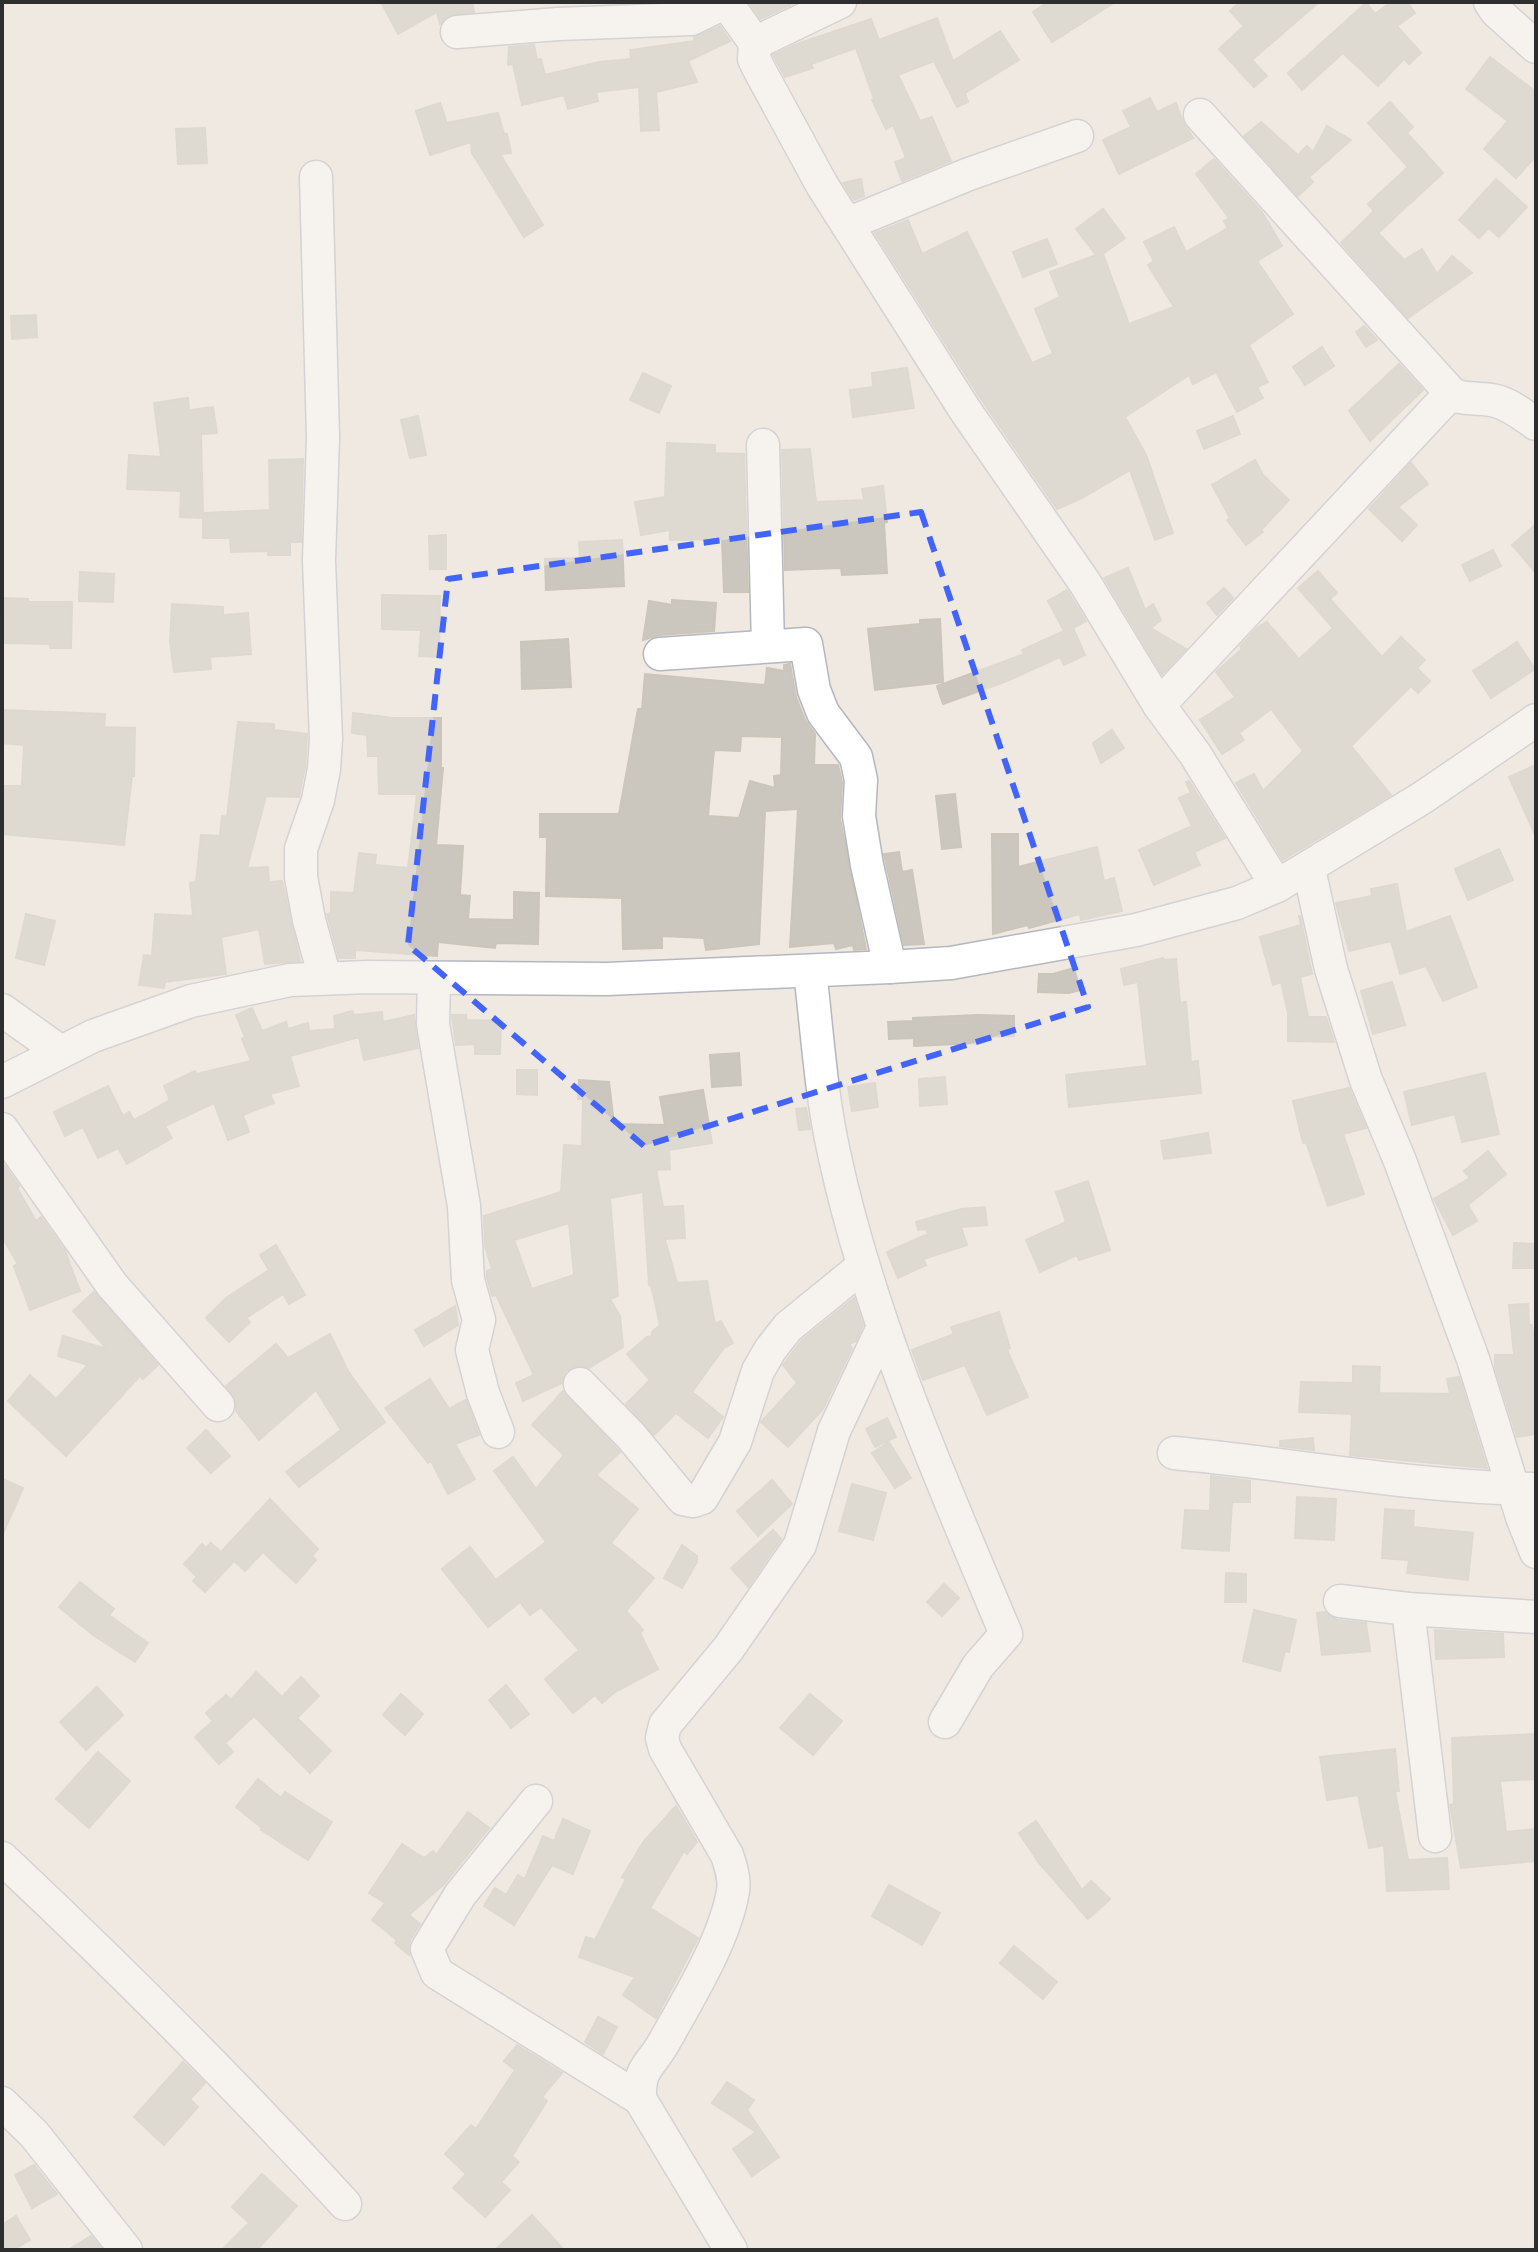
<svg xmlns="http://www.w3.org/2000/svg" width="1538" height="2252" viewBox="0 0 1538 2252" font-family="'Work Sans',sans-serif">
<rect width="100%" height="100%" fill="#efe9e1"/>
<g fill="#cbc7bf" stroke="#cbc5ba" stroke-width="2" fill-rule="evenodd">
<path d="M381 2H472L474 12 447 16 440 24 437 12 398 34Z"/>
<path d="M749 2H796L761 19Z"/>
<path d="M1048 2H1115L1052 42 1033 12Z"/>
<path d="M1240 2H1319L1252 60 1267 76 1254 87 1219 49 1244 26 1230 11Z"/>
<path d="M1391 2H1407L1415 13 1397 26 1421 53 1409 64 1404 59 1378 86 1343 53 1302 90 1288 73 1366 3 1375 14Z"/>
<path d="M937 18 953 61 1000 31 1019 60 965 93 968 102 957 107 934 61 898 75 920 121 932 117 951 161 902 181 895 162 906 158 893 125 886 129 872 100 874 99 856 48 811 64 813 68 785 77 773 55 797 44 871 19 879 40Z"/>
<path d="M720 26 730 41 688 61 697 82 656 92 659 130 641 131 639 87 596 92 598 101 568 109 564 95 522 105 513 64 508 65 509 47 534 45 537 60 541 59 545 75 599 62 631 59 630 50 695 41 694 37Z"/>
<path d="M1490 57 1536 92V156L1516 178 1484 149 1508 121 1466 89Z"/>
<path d="M1150 98 1157 112 1176 103 1182 120 1193 138 1119 174 1103 140 1131 127 1123 111Z"/>
<path d="M1390 102 1413 127 1407 133 1443 173 1378 233 1404 260 1422 249 1437 274 1452 256 1472 273 1408 318 1341 243 1374 211 1368 204 1408 167 1368 123Z"/>
<path d="M440 103 447 123 498 113 504 134H507L511 153 500 154 543 225 524 237 472 153 471 142 430 155 416 111Z"/>
<path d="M1261 122 1298 155 1307 146 1313 152 1327 126 1351 140 1309 177 1313 182 1298 196 1244 136Z"/>
<path d="M205 128 207 163 178 164 176 129Z"/>
<path d="M1214 159 1262 212 1282 246 1257 261 1293 314 1249 345 1268 382 1257 387 1263 398 1237 412 1216 372 1193 384 1189 375 1125 417 1146 455 1173 533 1155 540 1130 470 1082 498 1057 509 981 399 875 233 908 220 922 254 967 232 1032 363 1053 354 1035 309 1060 297 1050 272 1096 255 1076 229 1103 209 1125 238 1103 254 1129 324 1174 307 1148 265 1154 261 1144 242 1174 227 1186 252 1228 228 1224 221 1229 218 1196 174Z"/>
<path d="M861 179 864 196 854 200 843 183Z"/>
<path d="M1496 179 1527 207 1499 237 1489 228 1479 238 1459 220Z"/>
<path d="M1047 239 1057 264 1023 277 1013 252Z"/>
<path d="M36 315 37 337 12 339 11 316Z"/>
<path d="M1364 326 1377 340 1366 347 1356 332Z"/>
<path d="M1322 347 1334 366 1305 385 1293 367Z"/>
<path d="M1399 364 1423 390 1370 441 1349 411Z"/>
<path d="M907 368 914 408 853 417 850 390 873 387 872 373Z"/>
<path d="M643 373 671 386 659 413 630 400Z"/>
<path d="M188 398 189 410 213 407 217 433 201 434 203 513 270 510 269 460 303 459 301 542H290V555H268V551L231 552 230 538H203V518L180 517 181 491 127 489 129 455 161 457 154 403Z"/>
<path d="M418 416 426 455 410 458 401 420Z"/>
<path d="M1233 416 1240 434 1204 449 1197 431Z"/>
<path d="M667 443 715 445V453L744 454 748 592H724L722 539 670 540V530L641 535 635 502 665 497Z"/>
<path d="M810 449 816 502 864 500 862 489 883 486 887 522 884 523 887 573 842 575 841 568 785 570 782 450Z"/>
<path d="M1255 460 1263 475 1289 500 1261 530 1263 532 1246 545 1227 520 1230 518 1212 485Z"/>
<path d="M1411 463 1428 484 1398 507 1417 525 1402 541 1369 509Z"/>
<path d="M1536 524V573L1512 545Z"/>
<path d="M446 535V569H430L429 536Z"/>
<path d="M622 540 624 586 546 590 545 559 580 558 579 542Z"/>
<path d="M1493 550 1501 566 1470 581 1462 565Z"/>
<path d="M1128 568 1145 610 1153 604 1161 620 1151 628 1186 649 1162 674 1104 578Z"/>
<path d="M1318 571 1337 593 1330 599 1382 657 1401 637 1425 660 1417 668 1430 681 1418 693 1411 686 1351 746 1391 795 1283 860 1236 783 1254 774 1263 791 1303 751 1271 709 1239 733 1244 740 1222 754 1200 720 1235 697 1216 672 1242 649 1240 646 1258 627 1267 622 1299 659 1333 628 1298 588Z"/>
<path d="M80 572 114 574 113 602 79 601Z"/>
<path d="M1224 588 1233 598 1217 615 1207 603Z"/>
<path d="M1067 590 1086 621 1073 628 1085 655 1064 665 1060 657 1007 681 943 704 937 686 1024 654 1022 650 1064 631 1048 601Z"/>
<path d="M382 595 440 596 439 657 419 656 421 630 382 629Z"/>
<path d="M2 598 28 599V602H72L71 648H50V644L5 643V617H2Z"/>
<path d="M672 600 716 603 714 631 659 635 643 640 649 601 672 605Z"/>
<path d="M172 604 223 607V615L248 613 251 654 210 657 211 669 174 672 170 642Z"/>
<path d="M940 619 943 682 875 690 868 629 920 624V620Z"/>
<path d="M568 639 571 687 522 689 521 642Z"/>
<path d="M1517 642 1535 669 1491 698 1473 671Z"/>
<path d="M790 664 796 697 805 720 815 734 814 765H838L842 782 840 819 866 949 854 950 853 945 836 949 834 943 790 947 798 809 765 811 759 944 706 950 704 938 662 936V948L623 949 622 898 546 896 547 837H540V814H619L638 709H642L645 674 765 685 767 668 784 671V665ZM741 736 782 737 781 775 774 776 775 788 750 781 739 818 708 816 714 750 740 751Z"/>
<path d="M2 710 105 714 104 727 135 728 134 776H132L124 845 2 834V786H22L24 745 2 743Z"/>
<path d="M353 713 393 718H441V768H443L436 845 463 846 460 895 470 896 468 919 514 920V892L539 893 538 944 496 943 495 948 438 942 437 956 355 950V958H339L327 914 331 913V892L354 893 359 853 376 855 375 865 408 868 417 794H379L378 756H368L367 735 352 733Z"/>
<path d="M238 722 274 724V730L307 734 305 767 299 797 266 796 247 868 268 867 269 882 282 881 300 961 265 964 259 929 221 937 226 974 165 982 164 988 139 985 144 955 152 956 155 914 193 916 190 883 196 882 201 835 220 836 222 816 227 817Z"/>
<path d="M1112 730 1124 748 1101 763 1093 743Z"/>
<path d="M1536 765V837L1509 777Z"/>
<path d="M1189 781 1225 838 1194 852 1200 865 1154 885 1139 850 1192 826 1179 798 1191 793 1186 782Z"/>
<path d="M955 794 961 847 942 849 936 796Z"/>
<path d="M992 834H1018V867L1097 847 1104 881 1114 878 1122 911 1081 920 1080 914 1029 928 1028 925 993 934Z"/>
<path d="M1499 849 1513 880 1468 900 1455 869Z"/>
<path d="M899 852 902 872 912 870 924 944 904 945 884 854Z"/>
<path d="M1397 884 1406 932 1450 916 1477 987 1443 1001 1426 966 1400 974 1391 941 1349 951 1336 903 1372 896 1371 889Z"/>
<path d="M26 914 55 921 44 965 16 958Z"/>
<path d="M1299 916H1300L1312 974 1300 977 1308 1017H1326L1334 1042 1288 1041V1013L1281 982 1273 985 1260 937 1301 925Z"/>
<path d="M1163 958V960L1176 959 1180 1003 1186 1002 1191 1062 1198 1061 1201 1093 1069 1107 1066 1075 1147 1066 1138 982 1124 985 1121 969Z"/>
<path d="M1074 968 1080 990 1069 993 1038 992 1039 974H1053Z"/>
<path d="M1392 982 1405 1025 1373 1034 1361 991Z"/>
<path d="M252 1008 262 1031 286 1022 288 1029 308 1023 309 1031 335 1029 334 1016 352 1011 354 1015 382 1012 383 1022 414 1015 418 1048 364 1060 359 1037 290 1056 299 1086 270 1094 274 1103 243 1115 249 1132 228 1140 214 1103 165 1126 172 1138 127 1164 118 1148 98 1158 83 1127 65 1136 54 1112 108 1086 123 1116 129 1112 134 1120 170 1100 164 1086 195 1071 196 1074 251 1061 242 1039 245 1037 236 1015Z"/>
<path d="M452 1015H466V1020L501 1021 500 1054H475V1044L456 1045Z"/>
<path d="M978 1015 1014 1016V1036L979 1037V1043L914 1046V1038L889 1039 888 1022 913 1021V1018Z"/>
<path d="M739 1053 741 1085 712 1087 710 1055Z"/>
<path d="M517 1070H537V1095L517 1094Z"/>
<path d="M1485 1073 1499 1134 1462 1142 1455 1114 1412 1125 1404 1092Z"/>
<path d="M945 1077 947 1104 920 1106 919 1079Z"/>
<path d="M579 1080 609 1082 614 1124 665 1125 660 1097 703 1090 712 1143 669 1150 670 1169 656 1170 663 1207 683 1206 685 1238 665 1239 677 1283 707 1281 715 1324 721 1321 733 1343 724 1348 692 1392 723 1417 708 1438 676 1413 654 1435 626 1404 650 1380 627 1354 647 1337 652 1336V1332L660 1325 651 1285H649L643 1192 610 1198 618 1296 610 1299 620 1316 623 1347 589 1368 575 1366 566 1371 562 1383 523 1401 516 1383 534 1375 496 1295 492 1296 487 1277V1271L492 1269 485 1246 484 1216 561 1192 564 1145 582 1146 583 1099H578ZM569 1223 574 1275 532 1289 514 1240Z"/>
<path d="M875 1083 878 1107 852 1111 848 1087Z"/>
<path d="M1349 1088 1366 1128 1343 1134 1364 1194 1328 1206 1306 1142 1303 1143 1293 1101Z"/>
<path d="M806 1108 810 1129 799 1130 796 1109Z"/>
<path d="M1208 1133 1211 1153 1164 1159 1161 1141Z"/>
<path d="M1488 1151 1506 1174 1468 1205 1477 1221 1453 1235 1434 1199 1470 1178 1464 1171Z"/>
<path d="M2 1162 19 1186 17 1188 36 1221 41 1217 65 1251 80 1291 30 1310 14 1266 18 1264 2 1237Z"/>
<path d="M1088 1181 1110 1250 1079 1260 1077 1255 1040 1272 1026 1240 1066 1222 1056 1192Z"/>
<path d="M985 1207 987 1225 961 1227 967 1245 923 1259 926 1265 898 1278 887 1252 928 1234 926 1229 918 1230 916 1222 961 1209Z"/>
<path d="M1514 1243 1536 1244V1268H1513Z"/>
<path d="M276 1245 305 1295 289 1304 283 1294 246 1318 250 1322 229 1342 206 1318 226 1298 269 1270 260 1255Z"/>
<path d="M94 1292 158 1365 143 1379 140 1376 66 1456 8 1401 30 1375 56 1399 88 1365 58 1356 63 1336 107 1349 73 1311Z"/>
<path d="M854 1298 863 1325 856 1341 849 1344 852 1348 823 1409 788 1447 761 1422 797 1383 783 1365 802 1340Z"/>
<path d="M1528 1304 1529 1325H1532L1536 1354V1434L1517 1437 1495 1367V1355H1514L1509 1305Z"/>
<path d="M455 1306 458 1325 424 1346 415 1330Z"/>
<path d="M999 1312 1010 1348 1007 1350 1028 1397 987 1415 965 1365 923 1380 912 1350 954 1334 951 1327Z"/>
<path d="M330 1334 348 1371 385 1422 299 1487 286 1472 341 1430 316 1390 259 1440 236 1411V1400L226 1386 276 1344 288 1358Z"/>
<path d="M1353 1366 1380 1367 1379 1393 1450 1394 1447 1379 1459 1377 1487 1468 1350 1455 1352 1414 1299 1412 1301 1382 1353 1383Z"/>
<path d="M430 1379 449 1409 466 1400 479 1435 455 1444 475 1479 448 1494 431 1461 428 1463 385 1408Z"/>
<path d="M563 1391 620 1452 596 1475 638 1509 611 1543 654 1578 626 1611 643 1630 640 1633 658 1669 615 1692 602 1703 595 1695 573 1713 545 1679 579 1650 541 1607 530 1615 520 1602 488 1627 442 1569 470 1547 496 1580 546 1542 494 1471 513 1457 536 1489 564 1455 532 1425Z"/>
<path d="M887 1418 896 1437 875 1447 866 1429Z"/>
<path d="M206 1430 230 1456 211 1473 187 1448Z"/>
<path d="M1313 1438 1314 1450 1280 1446V1441Z"/>
<path d="M889 1442 911 1478 895 1488 872 1453Z"/>
<path d="M1211 1476 1250 1481V1502H1232L1229 1551 1182 1548 1185 1510 1210 1511Z"/>
<path d="M2 1479 23 1488 2 1536Z"/>
<path d="M772 1480 792 1504 758 1536 737 1511Z"/>
<path d="M852 1484 886 1493 873 1540 839 1531Z"/>
<path d="M1297 1497 1336 1499 1334 1540 1295 1538Z"/>
<path d="M270 1499 318 1549 312 1556 316 1560 296 1583 263 1552 245 1571 234 1561 205 1592 193 1581 197 1577 184 1564 202 1544 206 1548 211 1543 221 1552Z"/>
<path d="M1385 1509 1414 1511 1413 1527 1473 1533 1468 1580 1407 1573 1409 1560 1382 1558Z"/>
<path d="M773 1530 781 1539 748 1587 731 1568Z"/>
<path d="M682 1545 697 1556V1562L682 1588 664 1578Z"/>
<path d="M1226 1573 1246 1574V1602H1225Z"/>
<path d="M80 1582 114 1609 109 1615 148 1643 135 1662 93 1635 59 1607Z"/>
<path d="M944 1584 959 1598 942 1616 927 1602Z"/>
<path d="M1254 1610 1296 1620 1289 1652 1285 1651 1280 1671 1243 1661Z"/>
<path d="M1326 1612 1337 1620 1366 1623 1370 1651 1322 1655 1317 1613Z"/>
<path d="M1435 1630 1503 1634 1504 1657 1436 1659Z"/>
<path d="M256 1672 282 1697 301 1677 319 1696 297 1718 331 1751 310 1773 254 1716 225 1743 233 1752 219 1764 195 1737 213 1721 206 1713 226 1695 231 1700Z"/>
<path d="M506 1685 529 1714 511 1728 489 1700Z"/>
<path d="M97 1687 123 1715 86 1750 60 1722Z"/>
<path d="M401 1694 423 1714 405 1735 383 1715Z"/>
<path d="M810 1694 842 1721 813 1755 780 1728Z"/>
<path d="M1536 1734V1779L1500 1781 1506 1832 1536 1829V1861L1461 1868 1450 1805 1454 1804 1452 1738Z"/>
<path d="M1395 1749 1399 1791H1395L1408 1860 1447 1858 1449 1889 1387 1891 1384 1845 1369 1848 1358 1795 1327 1800 1320 1757Z"/>
<path d="M98 1752 130 1781 89 1828 56 1799Z"/>
<path d="M258 1779 281 1798 285 1792 332 1822 308 1860 261 1830 262 1828 236 1807Z"/>
<path d="M676 1806 697 1842 687 1854 684 1851 650 1908 698 1938 656 2018 623 1995 635 1977 579 1957 586 1937 595 1940 626 1879 622 1877 644 1841Z"/>
<path d="M468 1812 489 1828 444 1884 409 1915 420 1924 410 1940 409 1955 395 1943 397 1940 372 1920 385 1903 369 1893 402 1844 424 1858 433 1851 436 1855Z"/>
<path d="M563 1819 590 1831 573 1874 552 1865 514 1925 484 1906 495 1888 506 1895 518 1875 525 1879 543 1836 554 1841Z"/>
<path d="M1036 1821 1082 1890 1091 1881 1110 1899 1088 1919 1039 1863 1019 1833Z"/>
<path d="M889 1885 940 1913 922 1945 872 1916Z"/>
<path d="M1014 1946 1057 1982 1043 1999 1000 1963Z"/>
<path d="M598 2017 617 2027 603 2054 585 2042Z"/>
<path d="M517 2045 562 2073 542 2097 547 2101 512 2156 519 2162 501 2182 510 2190 485 2217 453 2188 466 2174 445 2154 471 2125 476 2129 515 2070 504 2061Z"/>
<path d="M183 2062 205 2083 190 2099 198 2107 164 2145 134 2117Z"/>
<path d="M727 2082 754 2100 747 2110 779 2157 752 2176 733 2149 756 2132 712 2103Z"/>
<path d="M34 2165 57 2194 32 2208 15 2175Z"/>
<path d="M262 2174 297 2206 257 2250H222L249 2223 232 2207Z"/>
<path d="M532 2215 564 2250H495L514 2232Z"/>
<path d="M16 2216 30 2240 13 2250H2V2225Z"/>
<path d="M91 2236 102 2250H68Z"/>
</g>
<g fill="none" stroke-linecap="round" stroke-linejoin="round">
<defs>
<g id="minor">
<path d="M840 2 755 43 754 59 760 71 822 185 965 410 1085 583 1159 705 1195 754 1277 886"/>
<path d="M1490 2 1496 11 1536 47"/>
<path d="M457 32 558 24 691 19 726 2 755 43"/>
<path d="M1200 115 1451 393"/>
<path d="M316 177 323 437 319 561 326 739 324 769 318 800 301 849V877L309 920 325 978"/>
<path d="M847 224 969 174 1077 136"/>
<path d="M763 445 768 646"/>
<path d="M660 654 806 644 814 690 823 713 856 757 861 780 859 816 867 865 890 967"/>
<path d="M1159 705 1451 393C1462 401 1482 397 1496 401 1511 405 1523 415 1536 424"/>
<path d="M1309 869 1331 969 1366 1080 1400 1161 1473 1359 1522 1517 1536 1552"/>
<path d="M810 971C817 1030 821 1095 834 1153 870 1320 940 1477 1006 1634L978 1666 945 1722"/>
<path d="M434 978 433 1024 464 1206 468 1280 479 1320 472 1350 483 1393 498 1432"/>
<path d="M2 1010 61 1052"/>
<path d="M2 1082 93 1036 191 1001 290 980 368 977 607 979 890 967 951 963 1136 930 1237 903 1277 886 1422 798 1536 720"/>
<path d="M2 1129 112 1285 218 1405"/>
<path d="M580 1384 631 1436 683 1499 693 1501 702 1498 735 1442 758 1371 770 1350 788 1327 863 1266"/>
<path d="M1174 1453C1293 1464 1412 1487 1533 1489"/>
<path d="M1340 1601 1408 1609 1536 1617"/>
<path d="M1408 1609 1435 1836"/>
<path d="M536 1801 460 1895 427 1949 437 1973 640 2099"/>
<path d="M2 1858C120 1969 235 2084 345 2204"/>
<path d="M2 2103 34 2134 126 2250"/>
<path d="M731 2250 640 2099C639 2067 649 2068 663 2044 687 2001 725 1940 733 1891 735 1879 731 1867 727 1855L665 1749 662 1738 665 1725 728 1649 800 1545 834 1431 883 1327"/>
</g>
</defs>
<use href="#minor" stroke="#b4b7c1" stroke-width="35"/>
<use href="#minor" stroke="#fff" stroke-width="32"/>
</g>
<path d="M0 0H1538V2252H0ZM921 512 1088 1007 644 1146 408 945 448 579Z" fill="#efe9e1" fill-opacity=".55" fill-rule="evenodd"/>
<path fill="none" stroke="#4264fb" stroke-width="6" stroke-dasharray="16 10" stroke-linejoin="round" d="M921 512 1088 1007 644 1146 408 945 448 579Z"/>
<rect width="1538" height="2252" fill="none" stroke="#2e2e2e" stroke-width="8"/>
</svg>
